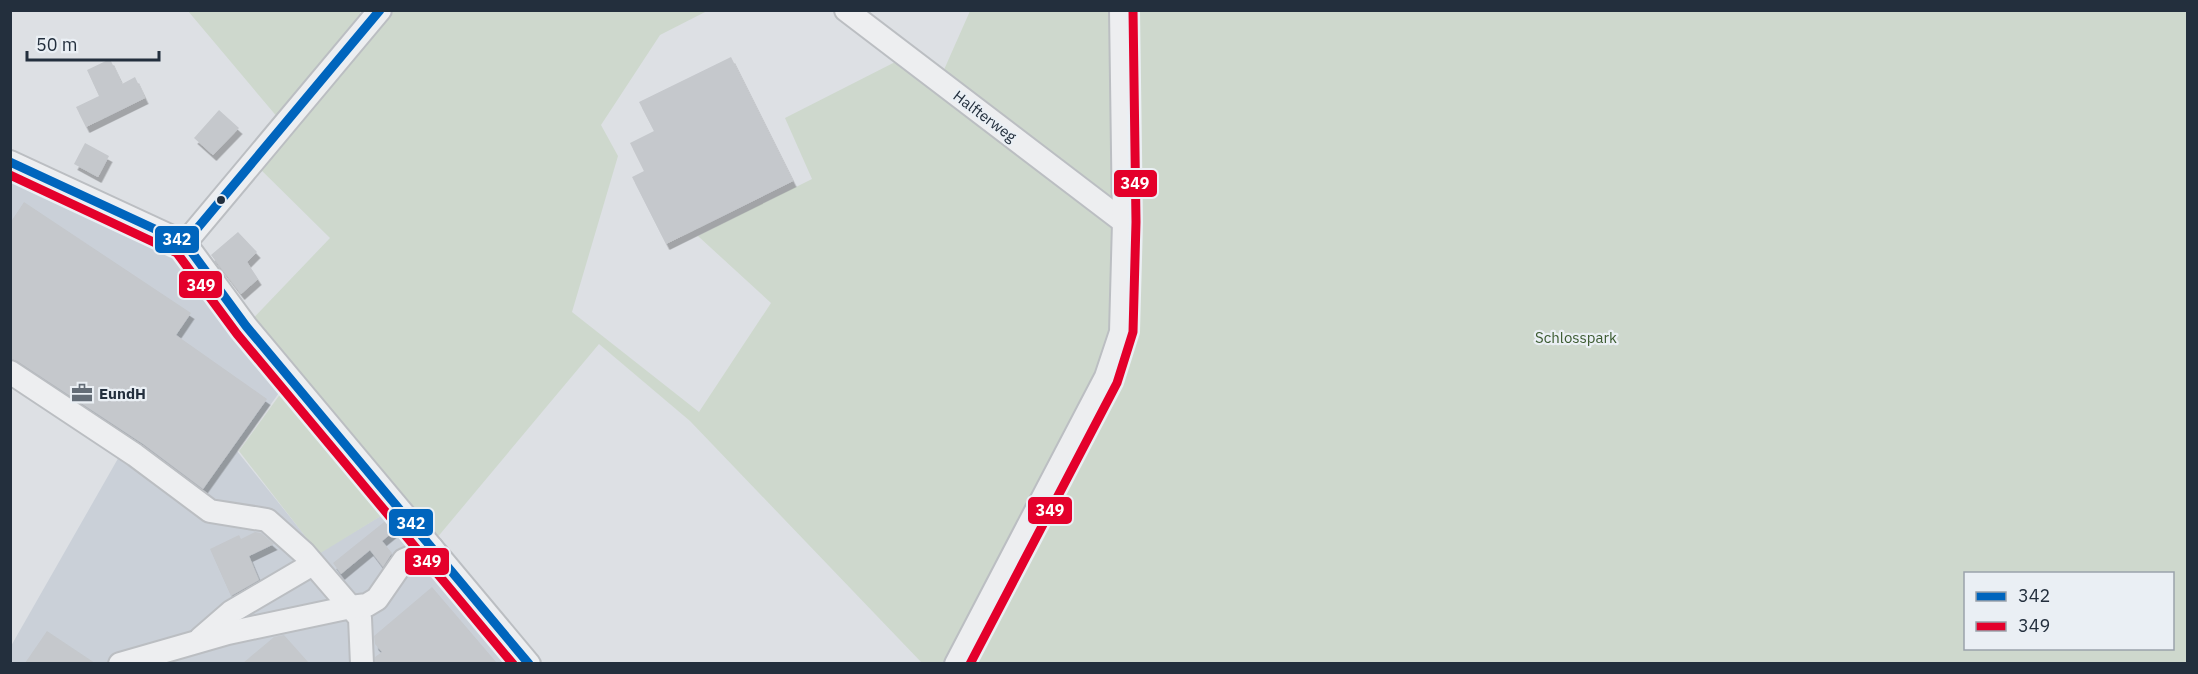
<svg xmlns="http://www.w3.org/2000/svg" width="2198" height="674" viewBox="0 0 2198 674" font-family="'IBM Plex Sans',sans-serif">
<defs>
<filter id="shadow"><feDropShadow dx="3.5" dy="6" stdDeviation="0" flood-color="#0004"/></filter>
</defs>
<rect width="100%" height="100%" fill="#dde0e4"/>
<path fill="#cad0d8" d="M11 165 184 246 289 379 237 451 319 553 394 508 525 664H11V646L120 455 11 382Z"/>
<g fill="#ced8cd" fill-rule="evenodd">
<path d="M380 10 707 11 660 35 601 125 618 156 572 312 699 412 771 303 698 236 812 179 785 118 905 57 939 81 970 11H1112V332L1075 422 946 663H922L690 421 599 344 436 539 246 326 330 238 253 162 284 125 188 11H359L370 23Z"/>
<path d="M1133 11H2187V663L964 664 1092 430 1132 333ZM1966 574H2172V648H1966Z"/>
<path d="M289 382 394 508 319 554 239 451Z"/>
</g>
<g fill="#c5c8cc" filter="url(#shadow)">
<path d="M731 57 793 181 666 244 632 177 644 171 630 143 654 131 639 102Z"/>
<path d="M110 59 122 84 135 77 145 98 86 127 76 107 99 96 87 70Z"/>
<path d="M219 110 239 128 213 155 194 138Z"/>
<path d="M85 143 109 156 98 177 74 164Z"/>
<path d="M24 202 191 313 176 335 267 399 203 489 143 444 17 361 10 359V223Z"/>
<path d="M238 232 257 252 247 262 258 279 241 294 211 255Z"/>
<path d="M389 518 398 528 382 541 392 553 383 567 370 550 341 574 333 563Z"/>
<path d="M255 532 261 533 274 544 249 556 259 580 231 596 210 549 239 535 241 539Z"/>
<path d="M432 587 497 663H375V657L382 652 375 644 374 636Z"/>
<path d="M47 631 95 663H25Z"/>
<path d="M284 635 309 663H243L274 637Z"/>
</g>
<g fill="none" stroke-linecap="round" stroke-linejoin="round">
<defs>
<g id="minor">
<path d="M846 10 1124 222"/>
<path d="M10 162 185 243 246 326 529 664"/>
<path d="M185 243 380 10"/>
<path d="M10 372 135 455 210 511 267 520 304 553 360 618 362 664"/>
<path d="M201 638 231 612 311 565"/>
<path d="M120 664 228 633 351 607 367 605 377 599 404 560 432 548"/>
<path d="M956 664 1106 377 1121 332 1124 222 1121 10"/>
</g>
</defs>
<use href="#minor" stroke="#bbbec2" stroke-width="26"/>
<use href="#minor" stroke="#edeef0" stroke-width="22"/>
<defs>
<g id="bus-1">
<path d="M10 162 185 243 246 326 529 664"/>
<path d="M185 243 380 10"/>
</g>
<g id="bus-2">
<path d="M10 175 177 253 237 334 513 664"/>
<path d="M970 664 1117 383 1133 332 1136 222 1133 10"/>
</g>
</defs>
<use href="#bus-1" stroke="#eaeff4" stroke-width="14"/>
<use href="#bus-2" stroke="#eaeff4" stroke-width="14"/>
<use href="#bus-1" stroke="#0065bd" stroke-width="9"/>
<use href="#bus-2" stroke="#e4002b" stroke-width="9"/>
</g>
<defs>
<symbol id="office-bare" viewBox="-9 -9 18 18"><path d="M-6-3h4V-5.5h4V-3h4V5H-6ZM-1-4.5V-3h2v-1.5ZM-6 0V1H6V0Z" fill="#646d77" stroke="#eaeff4" stroke-width="2.5" paint-order="stroke"/></symbol>
</defs>
<g fill-rule="evenodd">
<use href="#office-bare" x="67" y="378" width="30" height="30"/>
</g>
<circle fill="#232f3d" stroke="#eaeff4" stroke-width="2" cx="221" cy="200" r="5"/>
<g text-anchor="middle" dominant-baseline="central" stroke-width="4.5" stroke-linejoin="round" paint-order="stroke">
<g font-size="15" fill="#232f3d" stroke="#eaeff4">
<text transform="translate(985 116) rotate(37)">Halfterweg</text>
</g>
<g font-size="15" fill="#3b5a30" stroke="#eaeff4">
<text x="1576" y="337">Schlosspark</text>
</g>
<g font-size="15" font-weight="bold" fill="#232f3d" stroke="#eaeff4" text-anchor="start">
<text x="99" y="393">EundH</text>
</g>
</g>
<g stroke="#eaeff4" stroke-width="2">
<rect x="1113" y="169" width="45" height="29" rx="6" fill="#e4002b"/>
<rect x="154" y="225" width="46" height="29" rx="6" fill="#0065bd"/>
<rect x="178" y="270" width="45" height="29" rx="6" fill="#e4002b"/>
<rect x="1027" y="496" width="46" height="29" rx="6" fill="#e4002b"/>
<rect x="388" y="508" width="46" height="29" rx="6" fill="#0065bd"/>
<rect x="404" y="547" width="46" height="29" rx="6" fill="#e4002b"/>
</g>
<g font-size="16" text-anchor="middle" font-weight="bold" fill="#fff">
<text x="1135" y="189">349</text>
<text x="177" y="245">342</text>
<text x="201" y="291">349</text>
<text x="1050" y="516">349</text>
<text x="411" y="529">342</text>
<text x="427" y="567">349</text>
</g>
<rect width="2198" height="674" fill="none" stroke="#232f3d" stroke-width="24"/>
<rect x="1964" y="572" width="210" height="78" fill="#eaeff4" stroke="#9aa2ab" stroke-width="1.5"/>
<rect x="1976" y="592" width="30" height="9" fill="#0065bd" stroke="#9aa2ab" stroke-width="1.5"/>
<text x="2018" y="602" font-size="18" fill="#232f3d">342</text>
<rect x="1976" y="622" width="30" height="9" fill="#e4002b" stroke="#9aa2ab" stroke-width="1.5"/>
<text x="2018" y="632" font-size="18" fill="#232f3d">349</text>
<path d="M27 51v9h132v-9" fill="none" stroke="#232f3d" stroke-width="3"/>
<text x="36" y="51" font-size="18" fill="#232f3d" stroke="#eaeff4" stroke-width="4.5" paint-order="stroke">50 m</text>
</svg>
